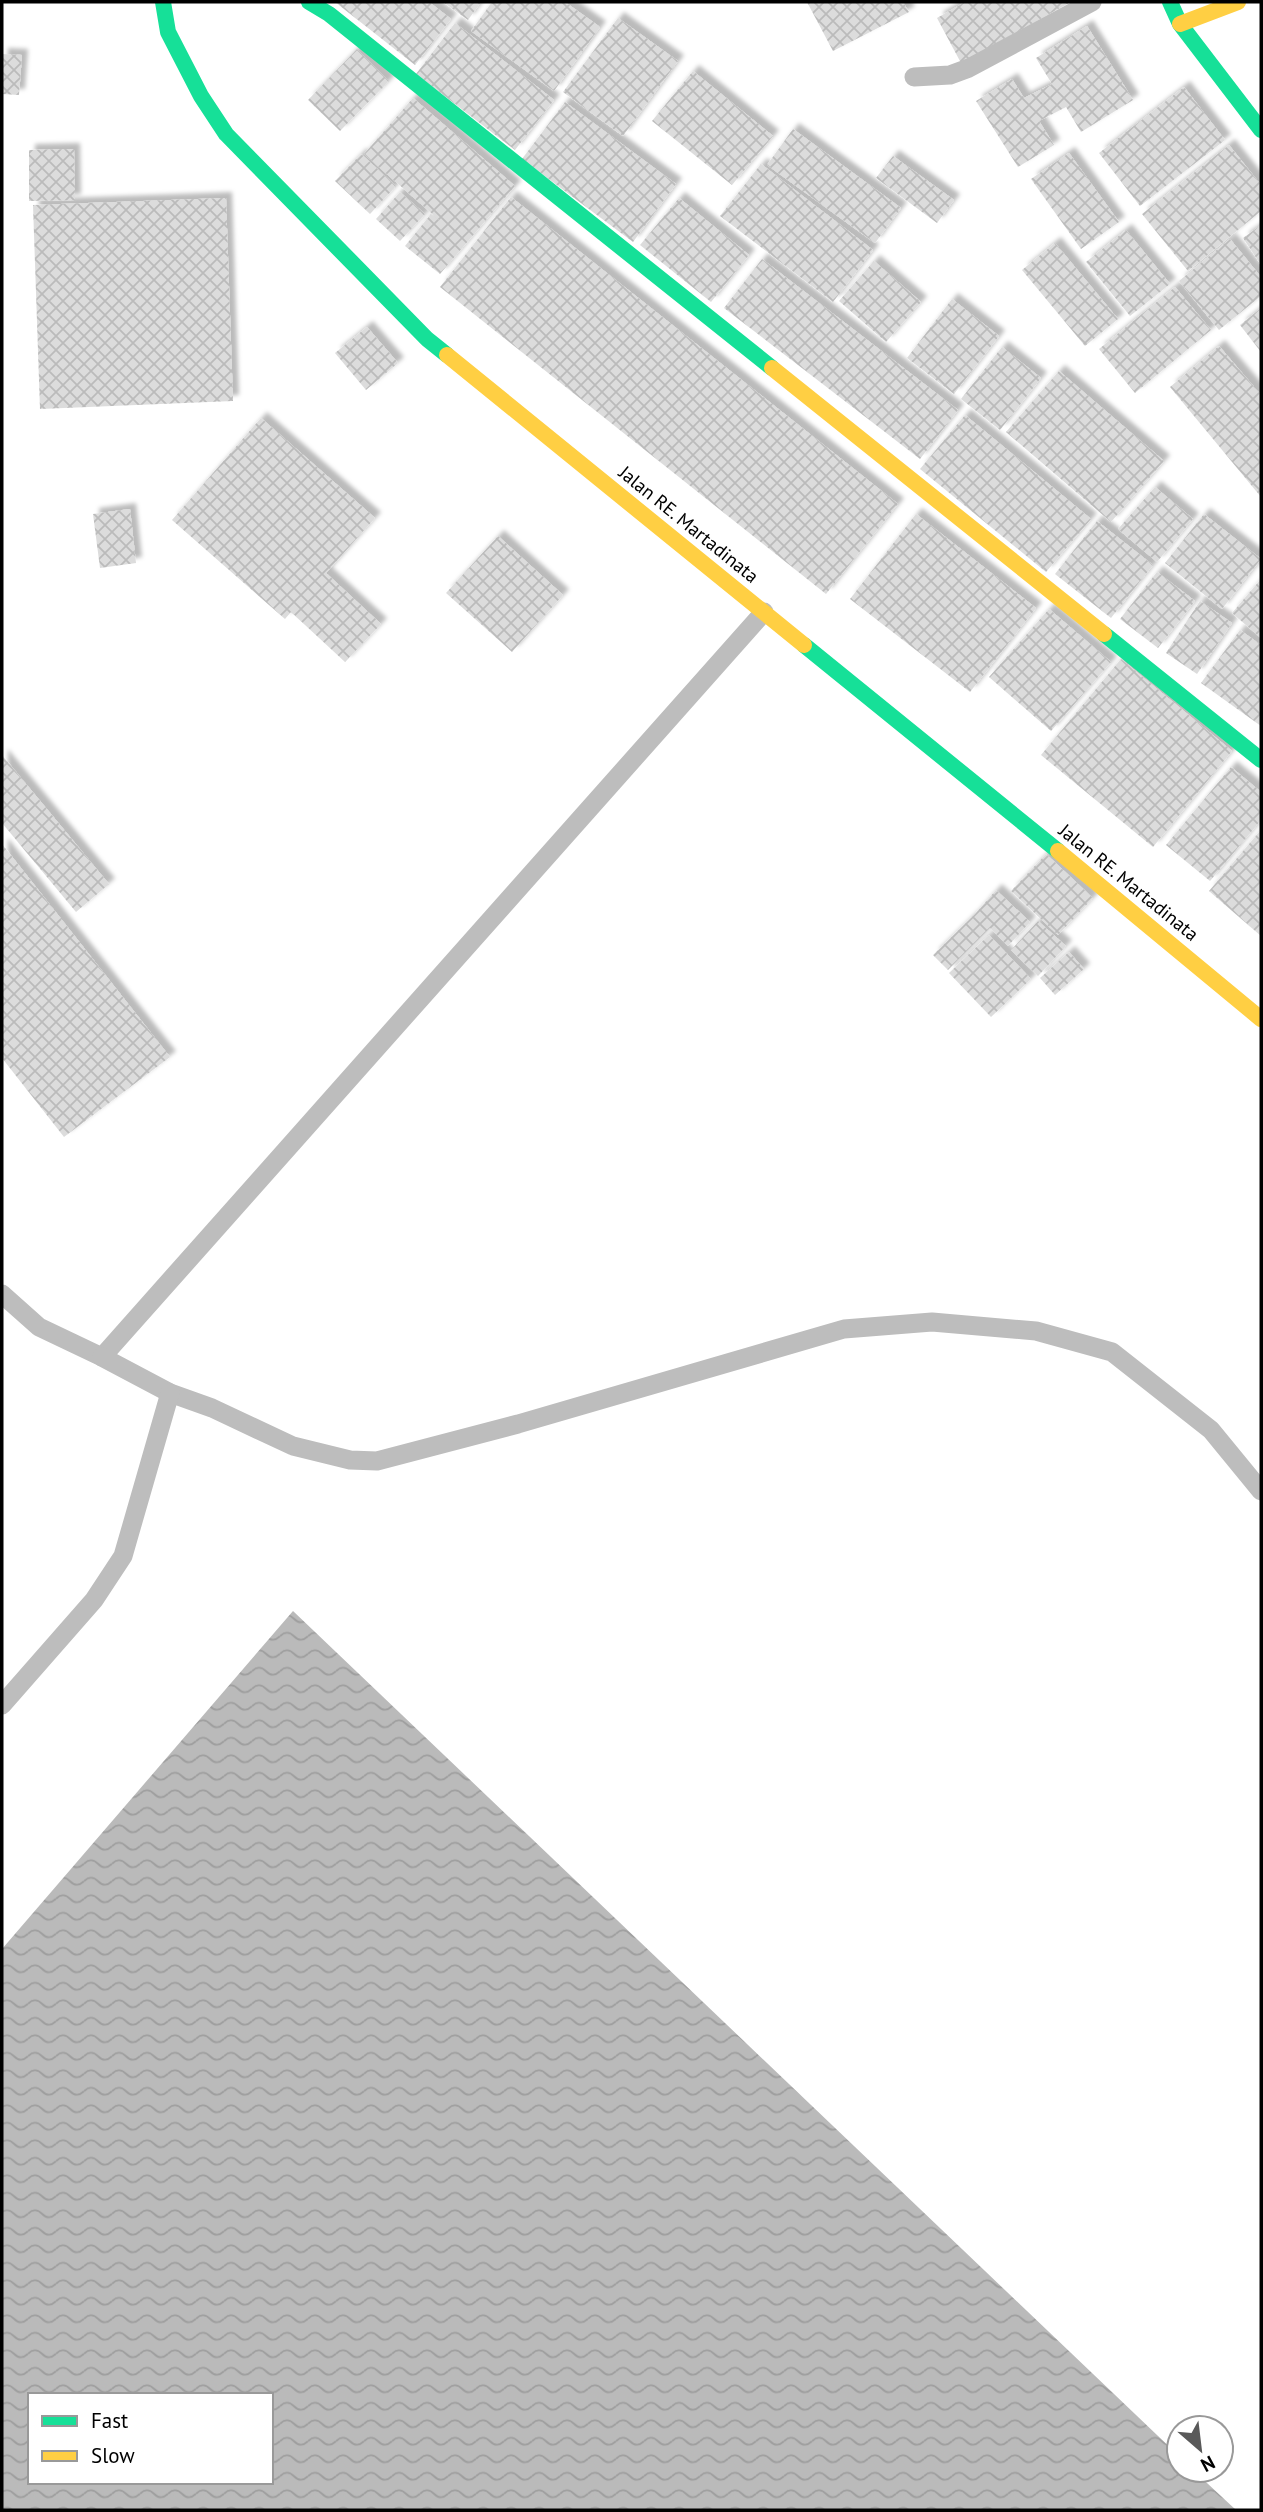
<svg xmlns="http://www.w3.org/2000/svg" width="1263" height="2512" viewBox="0 0 1263 2512" font-family="'PT Sans',sans-serif">
<defs>
<pattern id="water-waves" width="16" height="10" patternUnits="userSpaceOnUse" patternTransform="scale(1.75)"><rect width="16" height="10" fill="#bababa"/><path d="M0 5q4-4 8 0t8 0" fill="none" stroke="#9e9e9e"/></pattern>
<pattern id="building-cross-hatch" width="8" height="8" patternUnits="userSpaceOnUse" patternTransform="scale(1.75)"><rect width="8" height="8" fill="#dcdcdc"/><path d="M0 0l8 8M0 8l8-8" fill="none" stroke="#bbb"/></pattern>
<filter id="shadow"><feDropShadow dx="6" dy="-6" stdDeviation="2" flood-color="#0004"/></filter>
</defs>
<rect width="100%" height="100%" fill="#fff"/>
<path fill="url(#water-waves)" fill-rule="evenodd" d="M293 1611 1179 2456V2470H1193L1236 2510H2V1949ZM30 2395H271V2482H30Z"/>
<g fill="url(#building-cross-hatch)" filter="url(#shadow)">
<path d="M335 2H429L451 19 415 65Z"/>
<path d="M443 2H481L468 20Z"/>
<path d="M492 2H565L600 27 554 91 471 31Z"/>
<path d="M807 2H903L909 12 833 51Z"/>
<path d="M965 2H1071L961 63 937 18Z"/>
<path d="M618 18 678 61 623 136 563 92Z"/>
<path d="M455 23 554 100 515 150 416 74Z"/>
<path d="M1087 26 1133 100 1081 132 1066 107 1039 121 1054 145 1018 167 976 101 1012 79 1024 98 1052 84 1036 58Z"/>
<path d="M357 49 389 81 340 131 308 100Z"/>
<path d="M2 54 22 55 19 95 2 94Z"/>
<path d="M693 71 773 136 732 185 652 121Z"/>
<path d="M1184 87 1225 140 1140 206 1099 153Z"/>
<path d="M413 98 515 186 440 274 405 246 431 214 446 226 364 154Z"/>
<path d="M565 102 676 184 633 242 522 159Z"/>
<path d="M793 129 901 208 875 243 767 165Z"/>
<path d="M1229 145 1261 185V211L1188 271 1142 214Z"/>
<path d="M74 149 75 200 29 201V150Z"/>
<path d="M1069 153 1119 222 1081 249 1031 179Z"/>
<path d="M361 154 396 186 370 214 335 181Z"/>
<path d="M893 156 954 200 937 223 876 178Z"/>
<path d="M761 164 873 250 833 302 720 216Z"/>
<path d="M400 192 425 214 400 241 376 219Z"/>
<path d="M511 197 898 504 826 594 440 287Z"/>
<path d="M226 198 233 401 40 409 33 205Z"/>
<path d="M679 198 749 255 711 302 640 245Z"/>
<path d="M1261 225V265L1243 238Z"/>
<path d="M1126 230 1170 284 1130 316 1086 262Z"/>
<path d="M1230 239 1261 277V296L1219 330 1179 281Z"/>
<path d="M1055 243 1118 319 1085 346 1022 270Z"/>
<path d="M762 259 958 410 920 459 724 308Z"/>
<path d="M874 261 921 302 886 342 839 301Z"/>
<path d="M1175 287 1211 330 1135 393 1099 349Z"/>
<path d="M952 299 999 336 954 394 907 358Z"/>
<path d="M1261 308V352L1240 325Z"/>
<path d="M367 327 398 363 366 390 335 353Z"/>
<path d="M1219 346 1261 395V497L1170 387Z"/>
<path d="M1002 347 1041 378 1000 430 961 399Z"/>
<path d="M1059 371 1164 461 1111 522 1006 432Z"/>
<path d="M965 415 1091 519 1046 572 920 469Z"/>
<path d="M261 418 375 518 326 573 381 624 345 662 291 612 285 619 172 520Z"/>
<path d="M1155 487 1193 519 1157 562 1118 529Z"/>
<path d="M130 509 136 563 100 568 93 514Z"/>
<path d="M916 514 1036 608 970 692 850 599Z"/>
<path d="M1204 514 1261 559 1222 609 1165 563Z"/>
<path d="M1097 521 1153 565 1111 618 1055 574Z"/>
<path d="M498 536 563 595 512 652 446 593Z"/>
<path d="M1157 572 1195 601 1158 648 1120 619Z"/>
<path d="M1261 579V638L1232 613Z"/>
<path d="M1200 601 1232 623 1197 674 1166 653Z"/>
<path d="M1049 609 1111 662 1051 731 989 677Z"/>
<path d="M1240 630 1261 645V726L1201 683Z"/>
<path d="M1121 659 1232 751 1153 847 1041 755Z"/>
<path d="M2 755 109 884 76 912 2 823Z"/>
<path d="M1231 767 1261 792V820L1210 881 1166 845Z"/>
<path d="M1261 830V936L1209 891Z"/>
<path d="M2 844 170 1057 64 1137 2 1058Z"/>
<path d="M1046 854 1093 898 1058 935 1011 891Z"/>
<path d="M996 890 1030 922 1008 946 990 928 948 970 933 955 975 914Z"/>
<path d="M1038 921 1066 946 1038 976 1011 950Z"/>
<path d="M989 935 1031 979 991 1017 949 973Z"/>
<path d="M1069 952 1084 969 1055 995 1040 978Z"/>
</g>
<g fill="none" stroke-linecap="round" stroke-linejoin="round">
<g stroke="#bdbdbd" stroke-width="19">
<path d="M914 77 950 75 969 68 1092 2"/>
<path d="M2 1294 39 1327 102 1357 764 612"/>
<path d="M102 1357 170 1393 212 1408 293 1446 350 1460 377 1461 518 1424 844 1329 932 1322 1036 1331 1112 1352 1211 1430 1261 1491"/>
<path d="M2 1705 94 1600 123 1556 170 1393"/>
</g>
<g stroke="#16e098" stroke-width="16">
<path d="M163 2 168 32 201 96 226 134 427 339 447 355"/>
<path d="M309 2 329 14 772 368"/>
<path d="M1170 2 1180 24 1261 130"/>
<path d="M1104 634 1261 760"/>
<path d="M804 645 1058 851"/>
</g>
<g stroke="#ffcf43" stroke-width="16">
<path d="M1180 24 1238 2"/>
<path d="M447 355 804 645"/>
<path d="M772 368 1104 634"/>
<path d="M1058 851 1261 1019"/>
</g>
</g>
<g text-anchor="middle" dominant-baseline="central" stroke-width="7" stroke-linejoin="round" paint-order="stroke">
<g font-size="19" fill="#000" stroke="#fff">
<text transform="translate(689 524) rotate(39)">Jalan RE. Martadinata</text>
<text transform="translate(1129 882) rotate(39)">Jalan RE. Martadinata</text>
</g>
</g>
<rect width="1263" height="2512" fill="none" stroke="#000000" stroke-width="7"/>
<rect x="28" y="2393" width="245" height="91" fill="#ffffff" stroke="#999999" stroke-width="2"/>
<rect x="42" y="2416" width="35" height="10" fill="#16e098" stroke="#999999" stroke-width="2"/>
<text x="91" y="2428" font-size="21" fill="#000000">Fast</text>
<rect x="42" y="2451" width="35" height="10" fill="#ffcf43" stroke="#999999" stroke-width="2"/>
<text x="91" y="2463" font-size="21" fill="#000000">Slow</text>
<g transform="translate(1200 2449) rotate(152)"><circle r="33" fill="#ffffff" stroke="#999999" stroke-width="2"/>
<path d="M0-5L12 26L0 18L-12 26Z" fill="#595959"/>
<text y="-10" font-size="19" font-weight="bold" text-anchor="middle" fill="#000000">N</text>
</g>
</svg>
